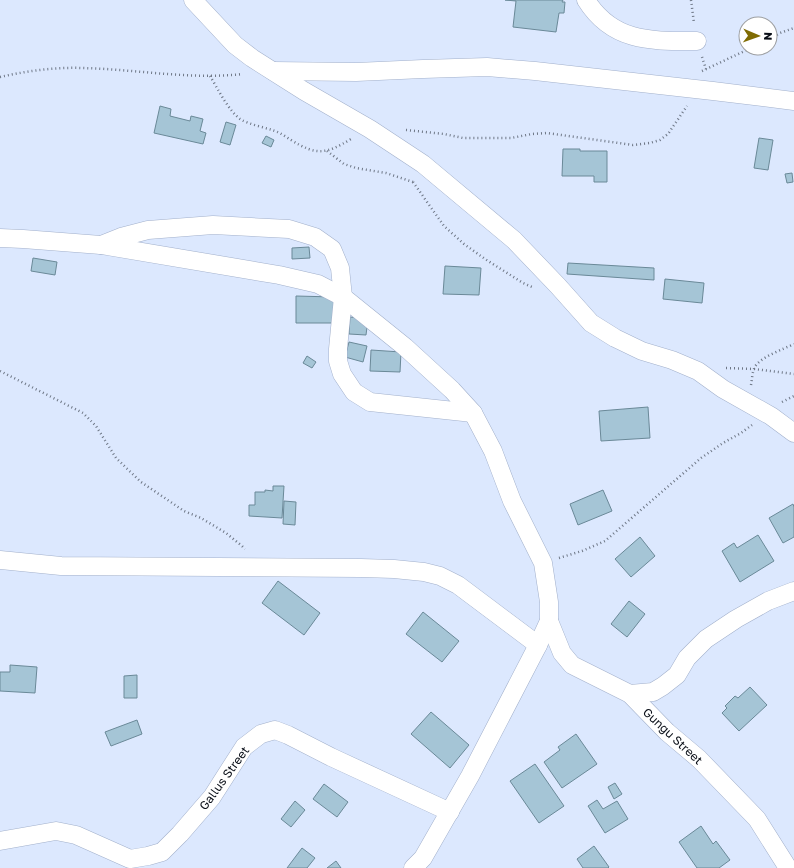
<svg xmlns="http://www.w3.org/2000/svg" width="794" height="868" viewBox="0 0 794 868" font-family="'Golos Text',sans-serif">
<rect width="100%" height="100%" fill="#dce8fe"/>
<g fill="#a5c5d6" stroke="#6a8998">
<path d="M505 0H563L562 2H565L564 13H559L556 32 513 27 516 1Z"/>
<path d="M160 106 171 109 170 116 190 121 191 116 203 119 200 131 206 133 203 144 154 133Z"/>
<path d="M226 122 236 125 230 145 220 142Z"/>
<path d="M266 136 274 140 271 147 262 143Z"/>
<path d="M759 138 773 140 768 170 754 168Z"/>
<path d="M563 149H580V151H607V182H594V176H562Z"/>
<path d="M792 173 793 182 787 183 785 174Z"/>
<path d="M309 247 310 258 292 259V248Z"/>
<path d="M33 258 57 262 55 275 31 271Z"/>
<path d="M568 263 654 268V280L567 274Z"/>
<path d="M445 266 481 268 479 295 443 294Z"/>
<path d="M665 279 704 283 702 303 663 299Z"/>
<path d="M296 296 334 297V323H296Z"/>
<path d="M350 317 368 319 366 335 349 334Z"/>
<path d="M349 342 367 346 363 362 345 357Z"/>
<path d="M371 350 401 352 400 372 370 371Z"/>
<path d="M307 356 316 362 312 368 303 363Z"/>
<path d="M648 407 650 438 601 441 599 411Z"/>
<path d="M273 486H284L282 518 249 516V505H255V492H265V490L273 491Z"/>
<path d="M603 490 612 511 578 525 570 504Z"/>
<path d="M284 501 296 502 295 525 283 524Z"/>
<path d="M793 504 794 507V537L783 543 769 518Z"/>
<path d="M758 535 774 561 740 582 722 551 734 543 737 548Z"/>
<path d="M640 537 655 556 631 577 615 559Z"/>
<path d="M278 581 320 613 304 635 262 603Z"/>
<path d="M629 601 645 614 627 637 611 624Z"/>
<path d="M423 612 459 641 442 662 406 634Z"/>
<path d="M10 665 37 667 35 693 0 691V672H10Z"/>
<path d="M137 675V698H124V676Z"/>
<path d="M750 687 767 705 739 731 722 713 727 708 725 706 735 696 738 698Z"/>
<path d="M431 712 469 745 450 768 411 734Z"/>
<path d="M137 720 142 734 111 746 105 732Z"/>
<path d="M576 734 597 764 562 788 544 762 560 750 558 747Z"/>
<path d="M535 764 564 806 539 823 510 781Z"/>
<path d="M615 783 622 794 614 799 608 787Z"/>
<path d="M324 784 348 802 337 817 313 799Z"/>
<path d="M597 800 603 809 617 801 628 819 605 833 588 806Z"/>
<path d="M295 801 305 810 291 827 281 819Z"/>
<path d="M701 826 713 844 716 841 730 860 719 868H697L679 842Z"/>
<path d="M594 846 609 867 608 868H583L577 859Z"/>
<path d="M302 848 315 858 307 868H287Z"/>
<path d="M336 861 341 868H327Z"/>
</g>
<g fill="none" stroke-linecap="round" stroke-linejoin="round">
<defs>
<g id="minor">
<path d="M193 0 235 45 252 58 304 91 370 129 423 164 514 240 558 286 591 323 615 338 642 351 672 360 698 371 723 389 771 416 794 433"/>
<path d="M586 0C613 43 652 41 697 41"/>
<path d="M273 71 356 72 423 69 487 67 535 71 713 91 794 101"/>
<path d="M0 238 23 239 101 245 279 275 318 284 343 297 405 347 452 390 473 413 493 451 512 501 543 563 549 602V621L538 645 470 776 423 858 413 868"/>
<path d="M101 245 121 237 148 230 213 225 289 229 315 237 332 249 340 268 343 297 338 349V361L342 374 354 392 370 402 473 413"/>
<path d="M0 560 61 566 361 568 394 569 424 572 440 576 458 585 538 645"/>
<path d="M549 621 562 653 572 665 630 694 667 732 699 759 757 819 788 868"/>
<path d="M630 694 653 692 663 686 677 675 687 658 706 639 736 619 768 601 794 591"/>
<path d="M0 841 56 831 76 835 130 859 148 856 162 852 180 834 212 797 244 747 261 734 275 730 288 735 331 757 450 812"/>
</g>
</defs>
<use href="#minor" stroke="#a2b0cb" stroke-width="19"/>
<g stroke="#6e7786" stroke-width="2.5" stroke-dasharray="1 3" stroke-linecap="butt">
<path d="M691 0 694 23"/>
<path d="M770 39 780 33 794 28"/>
<path d="M702 57 706 69"/>
<path d="M702 71 751 48"/>
<path d="M210 76C218 89 228 110 240 119 250 125 264 127 275 131 281 133 286 137 291 140 317 156 326 154 351 139"/>
<path d="M0 77C27 71 54 67 82 68 135 69 189 80 243 74"/>
<path d="M406 130 444 134 463 138H511L532 134 547 133 633 145 650 143 660 140 668 134 687 106"/>
<path d="M327 151 344 164 356 168 386 173 413 182"/>
<path d="M413 182 444 226 464 244 485 259 523 283 532 287"/>
<path d="M726 368 754 369 794 374"/>
<path d="M0 371 83 413 96 426 116 458 141 482 184 511 201 518 226 533 242 546 245 549"/>
<path d="M751 385C752 380 752 374 754 369 757 358 784 349 794 344"/>
<path d="M782 402 794 396"/>
<path d="M559 558 582 551 605 541 701 458 723 443 741 433 752 425"/>
</g>
<use href="#minor" stroke="#fff" stroke-width="18"/>
</g>
<g text-anchor="middle" dominant-baseline="central" stroke-width="3" stroke-linejoin="round" paint-order="stroke">
<g font-size="12" fill="#090e17" stroke="#fff">
<text transform="translate(673 736) rotate(43)">Gungu Street</text>
<text transform="translate(224 778) rotate(-54)">Gallus Street</text>
</g>
</g>
<g transform="translate(758 36) rotate(92)"><circle r="19" fill="#ffffff" stroke="#9d9fa2"/>
<path d="M0-3L7 15L0 10L-7 15Z" fill="#7f6b03"/>
<text y="-6" font-size="11" font-weight="bold" text-anchor="middle" fill="#090e17">N</text>
</g>
</svg>
